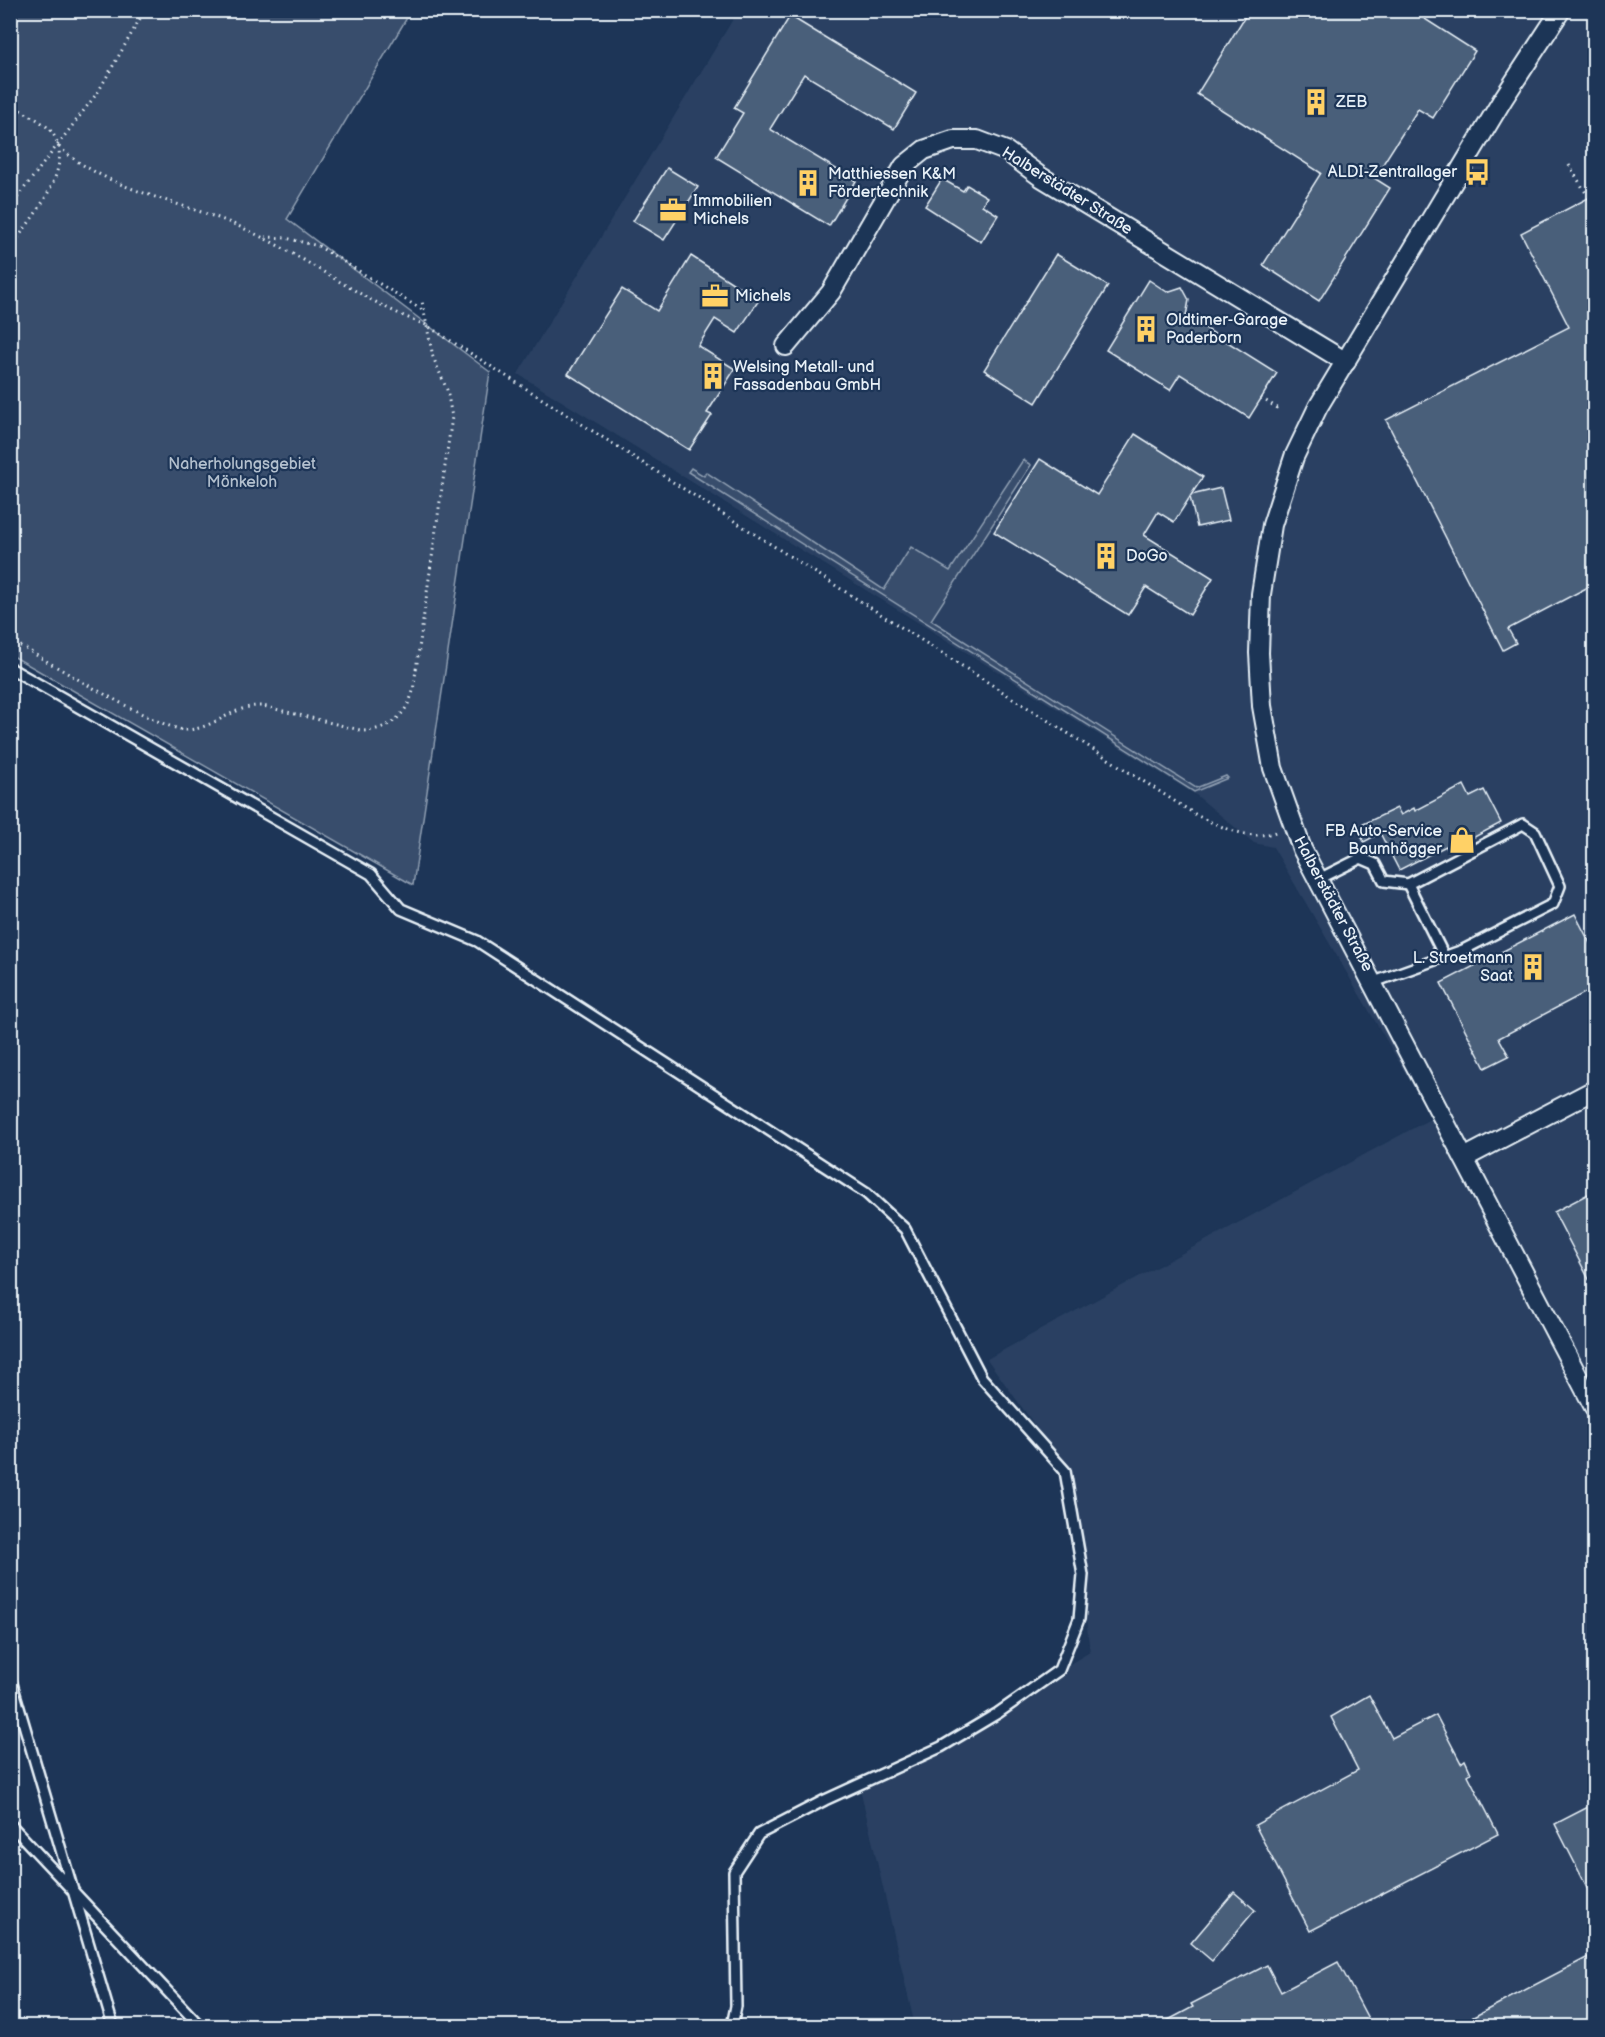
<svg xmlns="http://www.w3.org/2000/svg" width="1605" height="2037" viewBox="0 0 1605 2037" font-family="'Balsamiq Sans',sans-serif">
<rect width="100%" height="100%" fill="#1d3557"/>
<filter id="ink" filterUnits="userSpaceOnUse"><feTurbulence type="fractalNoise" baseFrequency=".0167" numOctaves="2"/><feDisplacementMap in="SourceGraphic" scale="12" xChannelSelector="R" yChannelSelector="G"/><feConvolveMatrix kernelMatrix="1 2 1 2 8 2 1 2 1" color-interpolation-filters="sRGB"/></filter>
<g filter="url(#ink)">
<path fill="#2a4162" d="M738 11H1594V2026H915L860 1788 1090 1652 1068 1471 987 1359 1432 1118 1273 847 1254 843 1196 795 518 374Z"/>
<g fill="#374d6c" stroke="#909fb2" stroke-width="1.5">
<path d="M11 10 411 11 287 219 490 372 413 885 11 655Z"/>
<path d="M1023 460 1031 465 931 620 1196 788 1226 776 1228 778 1194 792 688 472 691 468 704 476 706 472 884 590 911 547 950 571Z"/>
</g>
<g fill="#495e7a" stroke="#e8f1f8" stroke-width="1.5">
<path d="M1249 10H1411L1475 51 1433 118 1418 109 1374 178 1390 188 1319 301 1263 265 1321 173 1197 94Z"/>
<path d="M790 16 916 93 894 129 804 74 770 129 856 181 829 226 716 157 743 113 734 108Z"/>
<path d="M667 168 698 187 664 240 633 221Z"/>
<path d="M942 179 963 191 967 185 987 197 982 205 998 215 981 242 925 206Z"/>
<path d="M1594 195V584L1508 629 1516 643 1503 650 1386 420 1569 327 1521 233Z"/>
<path d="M1056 254 1108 286 1036 403 984 370Z"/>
<path d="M691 256 759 300 737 333 715 319 698 346 735 369 707 413 712 415 689 450 568 374 622 289 657 311Z"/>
<path d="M1149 280 1167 292 1182 287 1189 300 1186 316 1277 373 1249 418 1180 374 1170 390 1106 350Z"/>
<path d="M1135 434 1203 477 1191 495 1221 488 1229 520 1197 527 1190 497 1174 522 1158 512 1144 535 1213 578 1190 615 1146 587 1128 615 994 532 1040 459 1097 495Z"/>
<path d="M1464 785 1470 797 1484 790 1501 823 1448 851 1446 846 1399 870 1380 833 1364 842 1357 827 1397 808 1401 815 1414 808 1415 811Z"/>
<path d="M1575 914 1594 951V988L1499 1038 1509 1056 1485 1068 1441 983Z"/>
<path d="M1590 1193 1594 1202V1289L1554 1212Z"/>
<path d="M1369 1695 1392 1738 1436 1715 1461 1763 1465 1760 1471 1773 1468 1775 1498 1834 1310 1931 1255 1825 1358 1770 1331 1717Z"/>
<path d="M1594 1804V1901L1555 1824Z"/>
<path d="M1234 1892 1255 1910 1212 1961 1191 1943Z"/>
<path d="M1594 1954V2026H1456Z"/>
<path d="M1338 1962 1372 2026H1157L1193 2007 1191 2004 1267 1965 1281 1992Z"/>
</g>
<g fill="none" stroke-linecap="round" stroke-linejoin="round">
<defs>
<g id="service">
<path d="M10 668 371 874 401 909 477 941 866 1193 905 1229 982 1378 1065 1471 1083 1575 1079 1619 1059 1670 998 1713 941 1747 825 1800 759 1834 734 1872 736 2006 732 2026"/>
<path d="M1317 880 1361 858 1375 864 1384 881 1408 884 1523 824 1535 832 1560 886 1553 904 1463 950 1374 982"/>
<path d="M1408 884 1444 956"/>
<path d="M10 1677 113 2026"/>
<path d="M10 1824 200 2026"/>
</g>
<g id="minor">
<path d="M1561 10 1503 99 1318 407 1294 457 1281 497 1272 525 1261 594 1259 653 1262 706 1273 768 1302 849 1594 1407"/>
<path d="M786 346 831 292 904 166 924 150 953 140H977L1006 151 1041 177 1346 362"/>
<path d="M1464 1158 1594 1090"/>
</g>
</defs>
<use href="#service" stroke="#e8f1f8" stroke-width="14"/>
<use href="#minor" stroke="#e8f1f8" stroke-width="22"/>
<g stroke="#e8f1f8" stroke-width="3" stroke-dasharray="1.5 4.5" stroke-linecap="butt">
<path d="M10 104C22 112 40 119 50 130 80 165 30 219 10 249"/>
<path d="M59 147C112 194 187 201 249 231 310 259 363 302 426 325L1198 816C1224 828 1251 842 1278 831"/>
<path d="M1569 165 1586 193"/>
<path d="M976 190 979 185"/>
<path d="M10 207 98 92 145 10"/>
<path d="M265 237 286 238 318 246 424 311"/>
<path d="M1261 398 1279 409"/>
<path d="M10 640C41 657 159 730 186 730 215 729 234 704 263 706L364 731C390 729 406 716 413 691L452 417 447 390 433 357 422 301"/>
</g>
<use href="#service" stroke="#1d3557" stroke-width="9"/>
<use href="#minor" stroke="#1d3557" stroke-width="18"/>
</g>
</g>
<defs>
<symbol id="building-bare" viewBox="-9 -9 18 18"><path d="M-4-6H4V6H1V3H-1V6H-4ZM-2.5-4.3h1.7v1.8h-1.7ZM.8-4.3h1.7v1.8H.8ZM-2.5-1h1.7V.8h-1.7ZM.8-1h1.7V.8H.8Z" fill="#ffd166" stroke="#1d3557" stroke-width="2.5" paint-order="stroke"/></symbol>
<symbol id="bus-bare" viewBox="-9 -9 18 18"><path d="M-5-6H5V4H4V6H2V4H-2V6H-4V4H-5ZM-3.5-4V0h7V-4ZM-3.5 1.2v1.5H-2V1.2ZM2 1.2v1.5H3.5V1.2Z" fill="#ffd166" stroke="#1d3557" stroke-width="2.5" paint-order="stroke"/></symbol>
<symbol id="office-bare" viewBox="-9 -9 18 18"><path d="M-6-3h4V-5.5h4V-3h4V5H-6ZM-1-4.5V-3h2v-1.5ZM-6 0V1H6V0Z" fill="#ffd166" stroke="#1d3557" stroke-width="2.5" paint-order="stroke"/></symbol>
<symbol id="shop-bare" viewBox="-9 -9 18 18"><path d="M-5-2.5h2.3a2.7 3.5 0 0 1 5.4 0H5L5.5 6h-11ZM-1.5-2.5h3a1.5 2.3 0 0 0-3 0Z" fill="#ffd166" stroke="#1d3557" stroke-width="2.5" paint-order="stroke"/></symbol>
</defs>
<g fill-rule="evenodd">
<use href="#building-bare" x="1297" y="83" width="38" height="38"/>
<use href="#bus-bare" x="1458" y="153" width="38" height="38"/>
<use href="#building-bare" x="789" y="164" width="38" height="38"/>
<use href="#office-bare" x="654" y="191" width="38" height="38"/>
<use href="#office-bare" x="696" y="277" width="38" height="38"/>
<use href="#building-bare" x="1127" y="310" width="38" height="38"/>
<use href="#building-bare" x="694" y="357" width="38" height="38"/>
<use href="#building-bare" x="1087" y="537" width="38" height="38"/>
<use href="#shop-bare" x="1443" y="821" width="38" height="38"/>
<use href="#building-bare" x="1514" y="948" width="38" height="38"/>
</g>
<g text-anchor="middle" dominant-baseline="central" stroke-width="4.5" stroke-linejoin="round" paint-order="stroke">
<g font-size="16" fill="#e8f1f8" stroke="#1d3557" text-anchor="start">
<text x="1336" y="102">ZEB</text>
<text x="1457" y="172" text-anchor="end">ALDI-Zentrallager</text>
<text x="828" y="174">Matthiessen K&amp;M<tspan x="828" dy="18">Fördertechnik</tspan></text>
<text x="693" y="201">Immobilien<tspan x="693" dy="18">Michels</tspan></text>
<text x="735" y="296">Michels</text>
<text x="1166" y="320">Oldtimer-Garage<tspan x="1166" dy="18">Paderborn</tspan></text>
<text x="733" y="367">Welsing Metall- und<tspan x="733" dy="18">Fassadenbau GmbH</tspan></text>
<text x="1126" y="556">DoGo</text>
<text x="1442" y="831" text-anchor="end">FB Auto-Service<tspan x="1442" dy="18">Baumhögger</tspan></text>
<text x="1513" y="958" text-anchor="end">L. Stroetmann<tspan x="1513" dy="18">Saat</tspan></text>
</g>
<g font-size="16" fill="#e8f1f8" stroke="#1d3557">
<text transform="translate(1067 191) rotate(32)">Halberstädter Straße</text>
<text transform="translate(1333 904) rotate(62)">Halberstädter Straße</text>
</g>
<g font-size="16" fill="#b3c0ce" stroke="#1d3557">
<text x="242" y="464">Naherholungsgebiet<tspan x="242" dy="18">Mönkeloh</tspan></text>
</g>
</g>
<rect width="1605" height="2037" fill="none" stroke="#1d3557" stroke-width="36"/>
<rect x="18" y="18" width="1569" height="2001" fill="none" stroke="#e8f1f8" stroke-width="2" filter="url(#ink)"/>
</svg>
